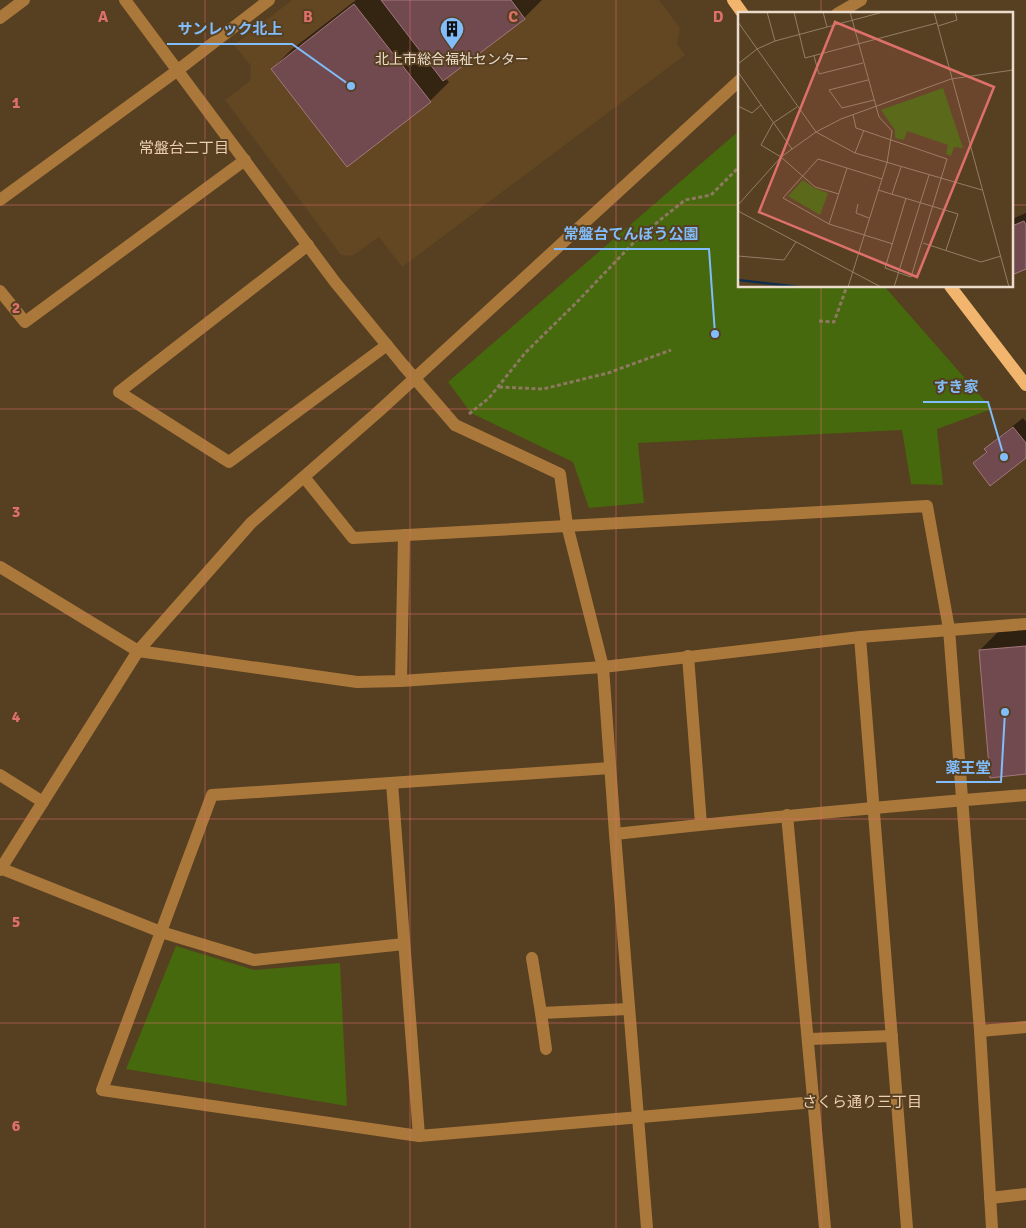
<svg xmlns="http://www.w3.org/2000/svg" width="1026" height="1228" viewBox="0 0 1026 1228" font-family="Signika,'Noto Sans JP',sans-serif">
<rect width="100%" height="100%" fill="#573f22"/>
<path fill="#634622" d="M292 0H659L680 28 677 44 685 55 402 267 379 237 352 256 341 255 225 100 250 81 251 66 234 45Z"/>
<g fill="#45690c">
<path d="M740 130V286H884L992 409 937 429 943 485 911 484 902 430 638 443 644 503 589 508 573 462 471 413 448 382Z"/>
<path d="M176 946 254 970 340 963 347 1106 126 1069Z"/>
</g>
<g fill="#0007">
<path d="M356 0H542L524 18 445 78 449 82 430 101 272 69 291 50Z"/>
<path d="M1026 213V267L1012 273V219Z"/>
<path d="M1023 418 1026 422V457L974 463 987 451 986 449 995 440Z"/>
<path d="M1026 629V773L980 650 999 631Z"/>
</g>
<g fill="#714a50" stroke="#a3777d">
<path d="M381 0H511L525 19 443 81Z"/>
<path d="M354 4 431 102 347 167 271 69Z"/>
<path d="M1024 221 1026 225V269L1012 275V226Z"/>
<path d="M1013 427 1026 443V458L990 486 973 463 987 452 984 449Z"/>
<path d="M1026 646V774L990 778 979 650Z"/>
</g>
<g fill="none" stroke-linecap="round" stroke-linejoin="round">
<g stroke="#8d7860" stroke-width="3" stroke-dasharray="4 2.5" stroke-linecap="butt">
<path d="M819 321 834 322 847 286"/>
<path d="M499 387 543 389 608 373 671 350"/>
<path d="M469 414 489 398 525 353 576 303 639 237 685 200 711 195 740 166"/>
</g>
<g stroke="#aa783b" stroke-width="12">
<path d="M125 0 335 282 404 366"/>
<path d="M837 14 861 0"/>
<path d="M0 18 24 0"/>
<path d="M0 200 178 70 269 0"/>
<path d="M308 245 119 392 229 462 387 345"/>
<path d="M0 291 25 322 245 160"/>
<path d="M455 425 560 474 567 525 603 667 615 834 647 1228"/>
<path d="M304 477 353 538 927 506 949 629 980 1031 992 1228"/>
<path d="M0 567 138 651 357 682 401 681 603 667 860 637 1026 624"/>
<path d="M860 637 907 1228"/>
<path d="M688 656 701 824"/>
<path d="M401 681 404 535"/>
<path d="M610 768 212 795 102 1090 419 1136 815 1102"/>
<path d="M0 775 43 802"/>
<path d="M392 783 419 1136"/>
<path d="M787 815 825 1228"/>
<path d="M615 834C751 819 889 806 1026 795"/>
<path d="M0 868 161 932 254 960 404 944"/>
<path d="M0 870 138 651 251 523 378 412 740 80"/>
<path d="M532 958 541 1013 628 1009"/>
<path d="M541 1013 546 1049"/>
<path d="M980 1031 1026 1027"/>
<path d="M809 1039 892 1036"/>
<path d="M990 1198 1026 1194"/>
</g>
<g stroke="#f1b56d" stroke-width="12">
<path d="M733 0 743 14"/>
<path d="M950 286 1026 385"/>
</g>
<path stroke="#aa783b" stroke-width="12" d="M404 366 455 425"/>
</g>
<path fill="none" stroke="#de706a" stroke-width="1" stroke-opacity="0.55" d="M205 0V1228M410 0V1228M616 0V1228M821 0V14M0 205H740M1012 205H1026M821 286V1228M0 409H1026M0 614H1026M0 819H1026M0 1023H1026"/>
<defs>
<symbol id="building-pin" viewBox="-11 -11 22 30"><path d="M0 17L-7.5 6A9.5 9.5 0 1 1 7.5 6Z" fill="#80bdfa" stroke="#573f22"/><path d="M-4-6H4V6H1V3H-1V6H-4ZM-2.5-4.3h1.7v1.8h-1.7ZM.8-4.3h1.7v1.8H.8ZM-2.5-1h1.7V.8h-1.7ZM.8-1h1.7V.8H.8Z" fill="#111"/></symbol>
</defs>
<g fill-rule="evenodd">
<use href="#building-pin" x="438" y="15" width="28" height="38"/>
</g>
<g text-anchor="middle" dominant-baseline="central" stroke-width="4" stroke-linejoin="round" paint-order="stroke">
<g font-size="14" fill="#ebdccc" stroke="#573f22">
<text x="452" y="59">北上市総合福祉センター</text>
</g>
<g font-size="15" fill="#eed0b0" stroke="#573f22">
<text x="184" y="148">常盤台二丁目</text>
<text x="862" y="1102">さくら通り三丁目</text>
</g>
</g>
<g transform="translate(738 12)">
<rect width="275" height="275" fill="#573f22"/>
<path d="M205 76 225 136 216 135 213 144 208 142 210 133 169 119 166 128 157 126V118L143 98ZM65 168 76 176 90 181 82 203 50 184Z" fill="#45690c"/>
<path fill="none" stroke="#0f2e4b" stroke-width="2.5" d="M0 268 62 275"/>
<path fill="none" stroke="#927e66" stroke-width="1" d="M29 0 37 29M56 0 67 46 199 11M85 0 89 15M196 0 271 275M0 10 78 120 117 141 244 178M200 14 219 8 217 0M76 44 81 62 125 51M0 52 19 37 37 29 145 0M0 60 54 137M130 68 91 78 104 96 136 88M0 94 14 101 23 93M59 95 35 111 23 133 43 145 77 175 101 182M115 103 118 116 209 147 173 265 147 256 168 186M117 141 126 118M144 167 80 147 45 186 91 212 155 232M140 178 220 202 208 238M154 182 163 155M120 192 118 201 131 206M0 193 43 145 78 120 103 107 213 67 275 58M0 199 143 275M91 212 109 156M185 231 243 250 263 244M0 244 46 248 58 230M110 275 149 151 154 119 141 105 112 0M156 275 191 163"/>
<path fill="#de706a" fill-opacity="0.15" stroke="#de706a" stroke-width="2.5" d="M97 10 256 75 179 265 21 200Z"/>
<rect width="275" height="275" fill="none" stroke="#ebdccc" stroke-width="2.5"/>
</g>
<g font-size="16" text-anchor="middle" font-weight="bold" fill="#de706a" stroke="#573f22" stroke-width="4" stroke-linejoin="round" paint-order="stroke">
<text x="103" y="22">A</text>
<text x="308" y="22">B</text>
<text x="513" y="22">C</text>
<text x="718" y="22">D</text>
<text x="16" y="108">1</text>
<text x="16" y="313">2</text>
<text x="16" y="517">3</text>
<text x="16" y="722">4</text>
<text x="16" y="927">5</text>
<text x="16" y="1131">6</text>
</g>
<path fill="none" stroke="#80bdfa" stroke-width="2" d="M351 86L292 44H167M715 334L709 249H554M1004 457L988 402H923M1005 712L1001 782H936"/>
<g fill="#80bdfa" stroke="#573f22" stroke-width="2">
<circle cx="351" cy="86" r="5"/>
<circle cx="715" cy="334" r="5"/>
<circle cx="1004" cy="457" r="5"/>
<circle cx="1005" cy="712" r="5"/>
</g>
<g font-size="15" text-anchor="middle" font-weight="bold" fill="#80bdfa" stroke="#573f22" stroke-width="4" stroke-linejoin="round" paint-order="stroke">
<text x="230" y="34">サンレック北上</text>
<text x="631" y="239">常盤台てんぼう公園</text>
<text x="956" y="392">すき家</text>
<text x="968" y="773">薬王堂</text>
</g>
</svg>
